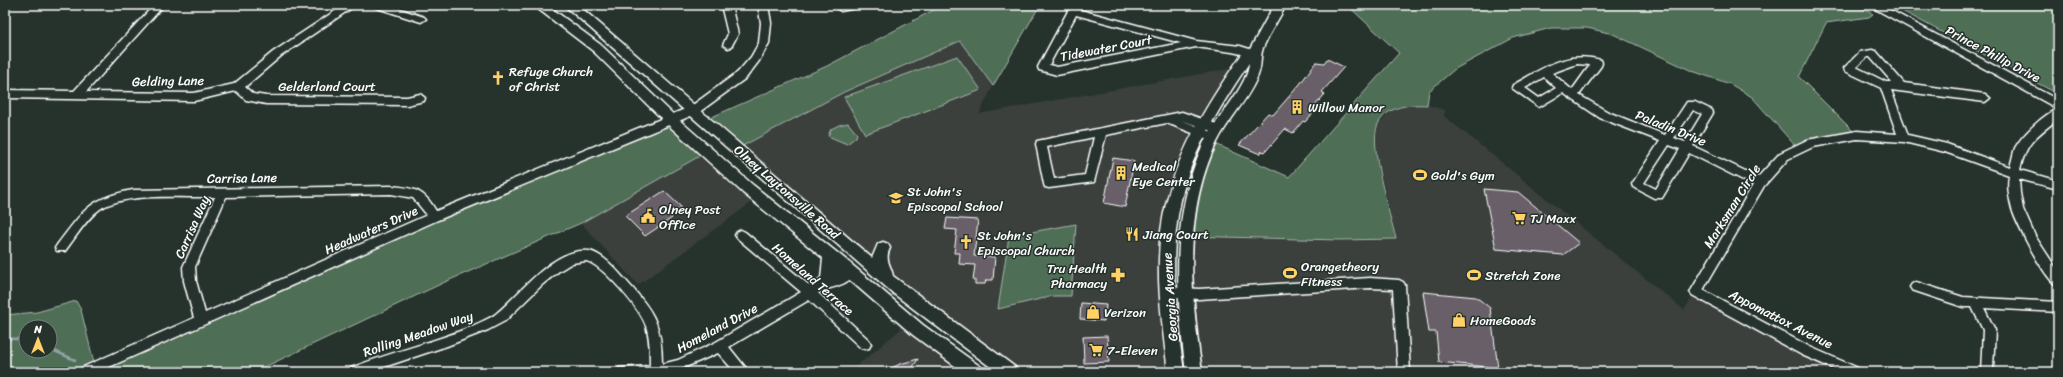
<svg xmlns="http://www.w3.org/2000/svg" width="2063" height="377" viewBox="0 0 2063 377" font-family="Sriracha,sans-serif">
<rect width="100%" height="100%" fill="#26332d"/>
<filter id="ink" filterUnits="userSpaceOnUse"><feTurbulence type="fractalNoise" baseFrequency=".025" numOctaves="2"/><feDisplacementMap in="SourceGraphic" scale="8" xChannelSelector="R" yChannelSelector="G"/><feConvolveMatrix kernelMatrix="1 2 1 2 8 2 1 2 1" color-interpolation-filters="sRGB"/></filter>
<g filter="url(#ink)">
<g fill="#3a403e" fill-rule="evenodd">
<path d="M960 41 993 86 979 114 1234 68 1173 207 1176 372H1009L737 149 844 92ZM1076 224 1071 296H1053L998 309 1009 236Z"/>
<path d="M1411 104 1427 105 1445 110 1444 116 1684 310 1696 292 1854 372H1194L1184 236 1339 240 1396 239 1375 146 1378 124 1392 110Z"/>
<path d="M706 152 759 197 638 285 581 223Z"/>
<path d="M909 322 975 372H850Z"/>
</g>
<g fill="#506e57" stroke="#a8b6ab" fill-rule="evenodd">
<path d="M943 5H1040L993 86 960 41 844 92 737 149 705 120 827 66Z"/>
<path d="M1347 5H1856L1873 14 1869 17 1826 23 1799 77 1857 135 1798 149 1752 97 1730 84 1692 71 1613 34 1587 28H1551L1513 38 1455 69 1429 91 1427 105C1410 104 1387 106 1378 124 1368 145 1390 214 1396 239L1339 240 1184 236 1211 142 1289 177 1399 53Z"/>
<path d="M1891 5H2058V98L2054 92Z"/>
<path d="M957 56 981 90 865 134 844 97Z"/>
<path d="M671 120 705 153 581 223 445 282 254 372 5 371V315L37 312 76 301 81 310 95 367 434 217ZM26 327H50V351H26Z"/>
<path d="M848 123 857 134 856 137 847 144 828 136 831 129 839 125Z"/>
<path d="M1076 224 1071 296H1053L998 309 1009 236Z"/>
</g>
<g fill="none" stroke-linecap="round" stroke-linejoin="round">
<g stroke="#8ea4a4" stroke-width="2.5">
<path d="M5 338 26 340"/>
<path d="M50 349 75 360"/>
</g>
</g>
<g fill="#675f67" stroke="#fff">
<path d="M1327 59 1344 67 1322 92 1325 94 1313 108 1316 110 1305 122 1303 121 1293 133 1285 129 1265 152 1262 151 1260 154 1239 145 1268 113 1273 115 1300 84 1316 62 1324 63Z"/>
<path d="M1113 158 1134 161 1125 207 1104 203Z"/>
<path d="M1484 189 1518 192 1579 243 1563 255 1496 249Z"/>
<path d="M664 191 681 207 670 215 672 218 645 236 625 216Z"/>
<path d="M947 218 978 220 974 256 995 257 993 280H986L985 284H975V280H973L975 265 959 264 960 253H954L957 230 945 229Z"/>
<path d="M1423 292 1476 297 1490 308 1498 368 1439 362 1436 332H1429Z"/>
<path d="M1081 303 1106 305 1104 321 1080 319Z"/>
<path d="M1107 336 1109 362 1084 363 1083 337Z"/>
<path d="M918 359 910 372H883L900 364Z"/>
</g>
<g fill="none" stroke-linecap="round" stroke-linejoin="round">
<defs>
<g id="minor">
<path d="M154 5H164L86 92 194 93 234 84 273 52 344 5H356L281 56 245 87 253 94 266 96 407 97 420 94 425 98 424 101 407 105 266 104 246 100 236 91 194 101 5 98V90L74 91Z"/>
<path d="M372 5H388L424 17 426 19 421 22 374 7Z"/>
<path d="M721 5H731L738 34 731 47 728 48 723 45 728 34Z"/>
<path d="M758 5H768L771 23 769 43 759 61 746 78 698 113 438 220 98 372H79L81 368 194 318 184 281 183 267 215 197C184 198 126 192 100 209 86 219 76 237 65 251H57L55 248 57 245C83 211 89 198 133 190L391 186C415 188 424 190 436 211L690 107 738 72 751 57 759 43 761 23ZM391 194 413 198 427 215 205 313 196 281 195 267 226 197Z"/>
<path d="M863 5 861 7 841 11 836 8 840 5Z"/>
<path d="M1868 5H1881L2058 100V109Z"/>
<path d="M1073 8 1196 41 1240 46 1259 52 1260 54 1255 57 1232 52 1196 47 1057 75 1039 70 1038 67 1068 11ZM1076 15 1181 43 1057 67 1049 65Z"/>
<path d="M1872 50 1876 51 1904 83 1985 94 1990 98 1985 102 1891 90 1908 135 1947 144 2010 167C2012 160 2013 154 2015 148 2021 136 2045 113 2058 109V119C2036 137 2026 141 2020 170L2058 181V189L2019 179 2020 193 2023 209 2035 236 2058 271V286C2046 282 2016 223 2012 209 2009 198 2007 186 2009 175L1945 152 1904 142 1857 139 1813 147 1788 159 1764 186 1703 290 1810 347 1858 368 1860 372H1841L1802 355 1692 295 1690 292 1692 289 1753 185 1689 153 1662 198H1654L1633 187 1632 184 1660 141 1600 118 1563 93 1539 107 1512 88 1513 85C1542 69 1566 50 1601 60L1602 63 1601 66 1579 95 1608 112 1665 135 1687 102H1695L1712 110 1713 113 1693 146 1758 177 1780 153 1807 140 1857 131 1897 134 1881 88 1845 71 1844 68 1860 52ZM1867 57H1870L1892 82H1886L1856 67ZM1577 64 1590 65 1572 90 1552 73ZM1544 77 1556 88 1539 98 1525 88ZM1693 110 1702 114 1685 142 1674 138ZM1669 145 1680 149 1656 189 1644 183Z"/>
<path d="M1182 112 1222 126 1223 129 1218 133 1181 120 1217 134 1218 137 1213 141 1167 123 1106 135 1094 182 1049 188 1045 187 1044 184 1036 144 1037 141ZM1094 137 1085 175 1054 179 1047 147Z"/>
<path d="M741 230 745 232 810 286 840 264 844 262 848 264 850 267 854 269 856 272C848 287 830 286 818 293L869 340 871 344 869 348 865 349 861 348 809 300 729 347 749 372H735L718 353 674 372H617L619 368 650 366C650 352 650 338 646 326 641 310 602 264 586 261L572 263 559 271 543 284 505 321 488 330 447 346 369 372H349L351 368C393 351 438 342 479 323 485 320 493 317 498 312 520 294 555 246 589 251 604 254 618 272 628 283 654 312 662 325 662 364L678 360 716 342 801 292 737 238 735 235 737 232Z"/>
<path d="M1370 278 1399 280 1403 282 1405 285 1410 372H1398L1393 289 1370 288 1199 299 1167 297 1163 295 1161 292 1163 289 1167 287 1199 289Z"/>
<path d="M1916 282 1963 297 2058 302V312L1984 308 1995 330 1993 368 1996 372H1981L1983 330 1972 307H1963L1912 290 1910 287 1912 284Z"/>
</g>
<g id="major">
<path d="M533 5H547L601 45 676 117 753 185 845 259 923 325 981 367 983 372H963L913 335 837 269 833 283 828 285 823 283 821 279 823 258 743 193 666 123 593 51Z"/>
<path d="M564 5H578L872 258 878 244 883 242 888 244 890 248C884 260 891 265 893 276L1015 367 1017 372H997L894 294Z"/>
<path d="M1274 5H1286C1279 19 1269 33 1263 48 1259 59 1263 66 1256 80 1246 102 1228 120 1217 142 1182 214 1191 295 1202 372H1186C1176 294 1170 218 1203 144 1213 122 1249 85 1249 63 1221 105 1192 151 1181 200 1168 257 1176 315 1184 372H1168C1161 315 1152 256 1167 200 1180 147 1211 98 1242 54L1249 51Z"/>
</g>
</defs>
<use href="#minor" stroke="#fff" stroke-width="3"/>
<use href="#major" stroke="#fff" stroke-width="3"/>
<use href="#minor" fill="#26332d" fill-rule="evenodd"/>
<use href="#major" fill="#26332d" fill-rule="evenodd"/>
</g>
</g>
<defs>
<symbol id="church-bare" viewBox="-9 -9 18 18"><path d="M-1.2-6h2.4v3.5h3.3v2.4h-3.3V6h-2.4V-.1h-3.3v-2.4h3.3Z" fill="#ffd166" stroke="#26332d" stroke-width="2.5" paint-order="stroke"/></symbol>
<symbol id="building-bare" viewBox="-9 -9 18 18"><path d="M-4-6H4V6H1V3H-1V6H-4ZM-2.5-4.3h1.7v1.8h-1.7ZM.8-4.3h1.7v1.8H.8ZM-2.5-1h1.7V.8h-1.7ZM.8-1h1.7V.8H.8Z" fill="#ffd166" stroke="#26332d" stroke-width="2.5" paint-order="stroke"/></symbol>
<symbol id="stadium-bare" viewBox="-9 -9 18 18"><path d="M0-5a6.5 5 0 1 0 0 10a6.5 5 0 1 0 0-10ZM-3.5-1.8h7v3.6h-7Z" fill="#ffd166" stroke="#26332d" stroke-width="2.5" paint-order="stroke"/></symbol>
<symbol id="school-bare" viewBox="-9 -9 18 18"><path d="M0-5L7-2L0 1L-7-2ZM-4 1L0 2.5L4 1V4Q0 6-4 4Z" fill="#ffd166" stroke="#26332d" stroke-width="2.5" paint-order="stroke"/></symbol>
<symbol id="civic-bare" viewBox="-9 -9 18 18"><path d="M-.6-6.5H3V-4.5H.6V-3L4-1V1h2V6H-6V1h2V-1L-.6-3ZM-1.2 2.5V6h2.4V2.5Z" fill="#ffd166" stroke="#26332d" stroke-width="2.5" paint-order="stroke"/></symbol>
<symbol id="supermarket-bare" viewBox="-9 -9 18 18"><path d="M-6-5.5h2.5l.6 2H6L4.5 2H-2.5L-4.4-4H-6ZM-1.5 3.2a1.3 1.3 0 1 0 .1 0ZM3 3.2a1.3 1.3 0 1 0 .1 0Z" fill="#ffd166" stroke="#26332d" stroke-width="2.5" paint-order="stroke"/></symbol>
<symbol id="restaurant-bare" viewBox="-9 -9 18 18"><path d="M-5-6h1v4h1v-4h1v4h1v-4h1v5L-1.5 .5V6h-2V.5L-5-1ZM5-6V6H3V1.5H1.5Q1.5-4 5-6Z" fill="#ffd166" stroke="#26332d" stroke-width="2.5" paint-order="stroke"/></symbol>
<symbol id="pharmacy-bare" viewBox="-9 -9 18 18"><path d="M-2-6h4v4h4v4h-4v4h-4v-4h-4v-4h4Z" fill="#ffd166" stroke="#26332d" stroke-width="2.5" paint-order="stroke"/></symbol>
<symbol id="shop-bare" viewBox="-9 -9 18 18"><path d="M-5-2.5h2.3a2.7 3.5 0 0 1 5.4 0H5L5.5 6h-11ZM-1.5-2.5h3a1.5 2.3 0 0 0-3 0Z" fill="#ffd166" stroke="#26332d" stroke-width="2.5" paint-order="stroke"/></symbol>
</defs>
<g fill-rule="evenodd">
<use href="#church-bare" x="488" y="68" width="20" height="20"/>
<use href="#building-bare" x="1287" y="97" width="20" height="20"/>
<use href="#building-bare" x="1111" y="163" width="20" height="20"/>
<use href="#stadium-bare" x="1410" y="165" width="20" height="20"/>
<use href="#school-bare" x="886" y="188" width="20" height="20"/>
<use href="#civic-bare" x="638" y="206" width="20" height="20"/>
<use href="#supermarket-bare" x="1509" y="208" width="20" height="20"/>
<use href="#restaurant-bare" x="1122" y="224" width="20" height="20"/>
<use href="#church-bare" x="956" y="232" width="20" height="20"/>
<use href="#stadium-bare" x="1280" y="263" width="20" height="20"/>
<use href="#pharmacy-bare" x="1108" y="265" width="20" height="20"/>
<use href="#stadium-bare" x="1464" y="265" width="20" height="20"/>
<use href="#shop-bare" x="1083" y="302" width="20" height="20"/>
<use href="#shop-bare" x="1449" y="310" width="20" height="20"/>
<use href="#supermarket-bare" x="1086" y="340" width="20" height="20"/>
</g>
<g text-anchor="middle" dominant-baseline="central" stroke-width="3" stroke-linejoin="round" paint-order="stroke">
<g font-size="13" fill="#fff" stroke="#26332d">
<text transform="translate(1106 48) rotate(-11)">Tidewater Court</text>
<text transform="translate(1993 54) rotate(28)">Prince Philip Drive</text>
<text transform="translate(168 81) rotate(-1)">Gelding Lane</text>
<text x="327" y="86">Gelderland Court</text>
<text transform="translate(1671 128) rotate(22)">Paladin Drive</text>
<text transform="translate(242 178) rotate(-1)">Carrisa Lane</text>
<text transform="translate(787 192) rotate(41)">Olney Laytonsville Road</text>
<text transform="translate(1732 206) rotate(-58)">Marksman Circle</text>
<text transform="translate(192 227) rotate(-66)">Carrisa Way</text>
<text transform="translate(371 230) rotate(-24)">Headwaters Drive</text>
<text transform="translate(813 279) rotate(41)">Homeland Terrace</text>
<text transform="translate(1170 297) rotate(-94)">Georgia Avenue</text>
<text transform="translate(1781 319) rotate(27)">Appomattox Avenue</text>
<text transform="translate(717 328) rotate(-28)">Homeland Drive</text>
<text transform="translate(418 334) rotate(-19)">Rolling Meadow Way</text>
</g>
<g font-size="13" fill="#fff" stroke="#26332d" text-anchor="start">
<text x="509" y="71">Refuge Church<tspan x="509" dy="15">of Christ</tspan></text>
<text x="1308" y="107">Willow Manor</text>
<text x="1132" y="166">Medical<tspan x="1132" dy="15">Eye Center</tspan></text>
<text x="1431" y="175">Gold's Gym</text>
<text x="907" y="191">St John's<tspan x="907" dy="15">Episcopal School</tspan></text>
<text x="659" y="209">Olney Post<tspan x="659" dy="15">Office</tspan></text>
<text x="1530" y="218">TJ Maxx</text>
<text x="1143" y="234">Jiang Court</text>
<text x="977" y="235">St John's<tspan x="977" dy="15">Episcopal Church</tspan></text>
<text x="1301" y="266">Orangetheory<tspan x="1301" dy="15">Fitness</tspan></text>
<text x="1107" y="268" text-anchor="end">Tru Health<tspan x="1107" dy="15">Pharmacy</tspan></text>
<text x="1485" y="275">Stretch Zone</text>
<text x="1104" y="312">Verizon</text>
<text x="1470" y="320">HomeGoods</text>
<text x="1107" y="350">7-Eleven</text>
</g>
</g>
<rect width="2063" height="377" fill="none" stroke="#26332d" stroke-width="20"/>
<rect x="10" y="10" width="2043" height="357" fill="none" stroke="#fff" stroke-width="1.5" filter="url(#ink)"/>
<g transform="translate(38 339)"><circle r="19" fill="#26332d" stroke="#7d8581"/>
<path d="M0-3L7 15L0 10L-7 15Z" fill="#ffd166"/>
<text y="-6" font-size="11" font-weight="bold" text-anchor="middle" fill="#ffffff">N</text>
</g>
</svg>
